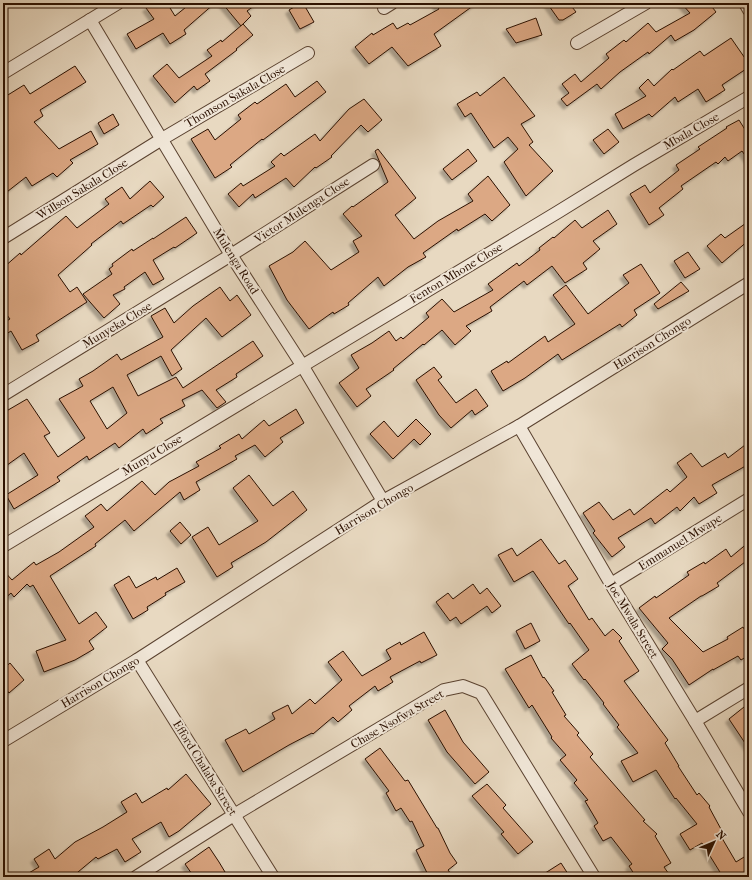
<svg xmlns="http://www.w3.org/2000/svg" width="752" height="880" viewBox="0 0 752 880" font-family="'IM FELL French Canon',serif">
<defs>
<filter id="shadow"><feDropShadow dx="-3.5" dy="3.5" stdDeviation="1" flood-color="#0004"/></filter>
</defs>
<rect width="100%" height="100%" fill="#e8d9c1"/>
<filter id="stains"><feTurbulence type="fractalNoise" baseFrequency=".005" numOctaves="4"/><feColorMatrix values="0 0 0 0 .2 0 0 0 0 .09 0 0 0 0 .02 0 0 0 .5 -.17"/></filter>
<radialGradient id="worn" r=".72"><stop offset=".6" stop-color="#630" stop-opacity="0"/><stop offset="1" stop-color="#630" stop-opacity=".3"/></radialGradient>
<g fill="#dca884" stroke="#2b1000" fill-rule="evenodd" filter="url(#shadow)">
<path d="M154 3H167L175 16 191 3H215L184 30 186 34 170 44 163 33 136 49 127 34 154 19 146 8Z"/>
<path d="M222 3H258L247 11 251 16 241 26Z"/>
<path d="M301 3H303L314 22 300 29 289 10Z"/>
<path d="M435 3H477L434 34 441 46 408 66 392 47 369 64 355 47 372 33 373 35 393 23 397 29 408 23 410 25 439 9Z"/>
<path d="M547 3H569L576 12 563 20H559Z"/>
<path d="M681 3H709L716 12 694 30 675 41 671 35 649 54 648 52 620 72 601 89 597 84 567 106 561 99 569 93 562 84 575 74 581 82 609 58 606 54 624 40 626 42 648 23 656 32 690 13Z"/>
<path d="M536 18 542 35 516 43 506 29Z"/>
<path d="M243 24 253 35 236 49 237 50 205 74 210 81 197 90 194 86 175 103 153 76 167 64 179 78 212 56 207 50 221 40 222 42Z"/>
<path d="M731 38 749 64V67L722 85 725 90 706 102 698 89 678 102 675 97 652 117 649 114 623 129 615 114 646 96 639 88 648 79 654 86 672 69 673 70 700 51 704 56Z"/>
<path d="M75 66 86 82 40 110 43 116 34 122 59 149 91 131 98 144 70 160 73 163 57 177 53 173 32 186 26 177 3 195V98L24 85 30 94Z"/>
<path d="M504 77 535 116 521 124 533 142 529 145 553 171 526 196 504 162 518 149 508 137 494 148 471 113 465 117 457 104 477 92 480 96Z"/>
<path d="M317 81 326 92 263 140 262 139 230 165 232 167 215 178 191 139 208 129 215 140 241 119 238 115 255 102 257 104 286 84 295 97Z"/>
<path d="M364 99 382 120 368 132 361 125 331 156 332 157 316 168 315 167 294 187 286 178 255 198 253 194 239 207 228 194 241 183 243 186 275 166 271 162 281 153 284 156 315 134 320 141 349 109Z"/>
<path d="M113 114 119 125 104 134 98 123Z"/>
<path d="M739 120 749 136V161L742 151 728 161 725 157 718 164 716 162 681 186 683 189 659 208 664 215 649 225 630 194 645 185 650 193 679 170 676 165 700 149 698 147 727 128 726 127Z"/>
<path d="M608 129 619 142 604 154 593 140Z"/>
<path d="M378 149 416 198 395 215 414 239 438 221 473 201 468 194 488 176 510 205 492 221 485 214 458 231 457 229 423 253 426 257 408 267 384 286 378 277 348 303 349 305 334 314 333 312 309 329 287 300 269 266 293 252 305 241 331 270 359 252 353 241 362 236 343 214 352 206 353 207 388 182 375 151Z"/>
<path d="M468 149 477 161 452 180 443 169Z"/>
<path d="M150 181 164 197 153 207 151 205 123 224 121 221 91 244 92 245 58 275 70 292 77 287 87 302 36 335 39 341 22 350 11 331 3 336V323L10 319 3 310V268L20 253 21 255 66 216 77 228 109 204 105 199 122 187 130 199Z"/>
<path d="M608 210 617 224 593 241 600 249 583 263 587 269 565 283 552 266 527 285 524 281 490 307 492 311 466 326 471 331 455 345 442 330 424 345 423 344 393 369 394 370 366 389 371 396 357 407 339 383 359 368 351 355 372 343 389 331 396 341 401 337 403 339 429 317 426 313 442 299 454 312 493 290 488 284 517 263 519 266 540 250 539 248 553 237 554 238 575 220 582 228Z"/>
<path d="M186 217 197 233 175 248 174 247 153 260 164 279 153 285 145 272 124 287 125 289 113 295 120 304 104 318 83 294 112 274 109 269 113 266 112 264 132 249 133 251 153 238V239Z"/>
<path d="M749 221V240L722 263 707 246 721 234 725 238Z"/>
<path d="M688 252 700 269 685 278 674 261Z"/>
<path d="M641 264 660 293 634 310 637 315 622 327 620 324 562 360 558 354 525 378 503 391 491 371 507 361 508 363 545 336 548 342 575 324 553 295 566 285 588 314 629 283 623 275Z"/>
<path d="M681 282 689 291 658 309 654 304Z"/>
<path d="M220 287 230 301 237 295 251 315 222 337 206 318 171 350 182 369 172 376 161 356 127 375 138 396 176 377 183 388 253 341 263 356 236 374 237 377 216 390 226 402 217 408 202 390 182 400 185 406 160 419 163 423 146 434 143 429 119 448 115 443 89 460 87 456 57 477 60 481 14 509 6 495 38 475 24 453 3 468V413L27 399 50 433 44 436 58 457 85 438 59 399 83 386 79 379 93 371 117 354 121 360 163 337 151 316 165 308 174 323 193 306ZM113 387 127 413 107 429 90 401Z"/>
<path d="M434 367 442 377 438 380 456 403 476 389 488 406 475 415 472 410 451 428 439 415 416 380Z"/>
<path d="M296 409 304 423 280 438 283 442 265 457 255 445 235 456 237 459 196 482 200 490 184 500 180 492 134 531 125 520 95 544 96 546 50 576 79 624 96 612 107 627 89 641 94 649 75 660 44 672 36 651 66 640 33 585 30 587 27 584 14 597 11 593 3 600V570L12 580 34 562 36 565 59 552 94 527 85 516 101 504 107 511 142 481 155 495 169 482 199 466 196 462 221 448 219 446 239 434 242 439 264 420 269 426Z"/>
<path d="M416 419 431 434 420 445 414 439 393 459 370 434 384 421 398 437Z"/>
<path d="M749 442V464L712 485 717 493 699 504 694 497 680 511 677 507 655 524 651 518 618 538 625 547 612 557 593 533 595 531 583 513 599 502 613 520 630 509 634 515 667 489 670 492 687 477 677 463 691 453 702 467 725 453 728 458Z"/>
<path d="M249 475 273 506 293 491 307 510 266 542 231 563 233 567 217 577 192 537 208 527 219 545 258 521 233 488Z"/>
<path d="M180 522 191 535 181 544 170 531Z"/>
<path d="M541 539 559 564 565 560 578 579 568 586 589 620 592 618 605 636 613 629 622 638 619 641 639 671 624 681 668 740 665 743 679 766H678L697 795 699 793 710 806 709 807 722 831 719 833 736 862 749 854V877H723L702 843 690 850 680 834 697 824 676 798 675 799 656 770 633 782 621 761 638 753 617 727 619 725 603 704 604 703 585 679 584 680 572 664 589 650 570 623 569 624 533 571 514 582 498 555 512 548 517 556Z"/>
<path d="M749 542V559L717 583 719 586 702 596H701L669 618 703 652 728 639 727 637 743 627 749 637V655L741 660 738 656 713 670V669L689 685 672 659 662 649 668 643 639 608 655 596 656 598 689 575 687 572 704 562 705 564 726 549 731 557Z"/>
<path d="M177 568 185 582 165 593 166 595 147 607 148 610 133 619 114 585 129 576 136 588 156 577 157 580Z"/>
<path d="M473 584 480 594 487 588 501 606 492 613 487 606 461 624 456 617 450 621 436 602 448 593 453 599Z"/>
<path d="M531 623 540 641 525 649 516 631Z"/>
<path d="M424 632 437 655 421 663 420 661 390 677 393 682 378 691 375 686 349 706 352 710 338 722 333 717 313 734 312 733 289 745 243 772 225 740 246 729 249 734 275 719 272 713 288 705 292 714 310 699 315 704 342 680 328 662 343 651 362 676 391 659 386 650 400 642 401 645Z"/>
<path d="M531 655 543 678 544 677 554 691 552 692 566 715 564 716 579 733 577 735 593 754 590 757 645 820 643 821 657 834 655 836 671 863 664 867 671 877H636L629 866 632 864 611 837 603 841 594 826 598 823 585 801 588 800 574 783 577 780 560 760 566 755 551 738 552 737 532 705 529 708 505 669Z"/>
<path d="M10 663 24 680 9 693 3 685V669Z"/>
<path d="M749 706V749L729 719 744 707 745 708Z"/>
<path d="M445 710 463 742 489 772 475 784 447 752 428 720Z"/>
<path d="M380 748 405 781 408 780 437 828H438L450 853 457 863 448 870 453 877H429L416 850 424 846 412 821 410 822 401 808 396 811 386 793 389 791 365 759Z"/>
<path d="M186 774 211 804 179 831 169 837 161 822 132 839 141 852 125 862 117 849 98 859 96 857 72 877H22L39 867 34 859 49 849 55 859 75 842 103 827 127 812 121 802 136 793 142 803 167 788 168 790Z"/>
<path d="M487 784 506 805 503 808 533 842 518 854 501 834 504 832 472 796Z"/>
<path d="M209 847 219 862 228 877H194L185 864Z"/>
<path d="M561 863 570 877H539Z"/>
</g>
<g fill="none" stroke-linecap="round" stroke-linejoin="round">
<defs>
<g id="street">
<path d="M745 3 749 10"/>
<path d="M384 8 392 3"/>
<path d="M90 20 231 255 302 365 383 501"/>
<path d="M577 43 646 3"/>
<path d="M3 73 118 3"/>
<path d="M3 238 162 139 308 53"/>
<path d="M3 395 231 255 373 165"/>
<path d="M519 426 611 584 695 721 749 812"/>
<path d="M3 546 558 212 634 165 749 97"/>
<path d="M611 584 749 499"/>
<path d="M137 660 273 877"/>
<path d="M695 721 749 688"/>
<path d="M3 741 137 660 383 501 519 426 749 283"/>
<path d="M136 877 234 815 444 690 463 686 481 693 594 877"/>
</g>
</defs>
<use href="#street" stroke="#5a4230" stroke-width="14"/>
<use href="#street" stroke="#f0e6d7" stroke-width="12"/>
</g>
<g text-anchor="middle" dominant-baseline="central" stroke-width="4" stroke-linejoin="round" paint-order="stroke">
<g font-size="12" fill="#2b1000" stroke="#f0e6d7">
<text transform="translate(235 96) rotate(-30)">Thomson Sakala Close</text>
<text transform="translate(691 131) rotate(-30)">Mbala Close</text>
<text transform="translate(82 189) rotate(-32)">Willson Sakala Close</text>
<text transform="translate(302 210) rotate(-33)">Victor Mulenga Close</text>
<text transform="translate(236 261) rotate(58)">Mulenga Road</text>
<text transform="translate(456 273) rotate(-31)">Fenton Mhone Close</text>
<text transform="translate(117 325) rotate(-31)">Munyeka Close</text>
<text transform="translate(652 343) rotate(-32)">Harrison Chongo</text>
<text transform="translate(152 455) rotate(-31)">Munyu Close</text>
<text transform="translate(374 509) rotate(-31)">Harrison Chongo</text>
<text transform="translate(680 542) rotate(-32)">Emmanuel Mwape</text>
<text transform="translate(633 620) rotate(59)">Joe Mwala Street</text>
<text transform="translate(100 682) rotate(-31)">Harrison Chongo</text>
<text transform="translate(397 719) rotate(-30)">Chase Nsofwa Street</text>
<text transform="translate(205 768) rotate(58)">Efford Chalaba Street</text>
</g>
</g>
<rect width="752" height="880" fill="none" stroke="#e8d9c1" stroke-width="16"/>
<rect x="4" y="4" width="744" height="872" fill="none" stroke="#2b1000" stroke-width="2"/>
<rect x="8" y="8" width="736" height="864" fill="none" stroke="#2b1000"/>
<g transform="translate(714 842) rotate(46)" stroke="#f0e6d7" stroke-width="3" paint-order="stroke">
<path d="M0-3L7 15L0 10L-7 15Z" fill="#2b1000"/>
<text y="-6" font-size="11" font-weight="bold" text-anchor="middle" fill="#2b1000">N</text>
</g>
<rect width="100%" height="100%" filter="url(#stains)"/>
<rect width="100%" height="100%" fill="url(#worn)"/>
</svg>
